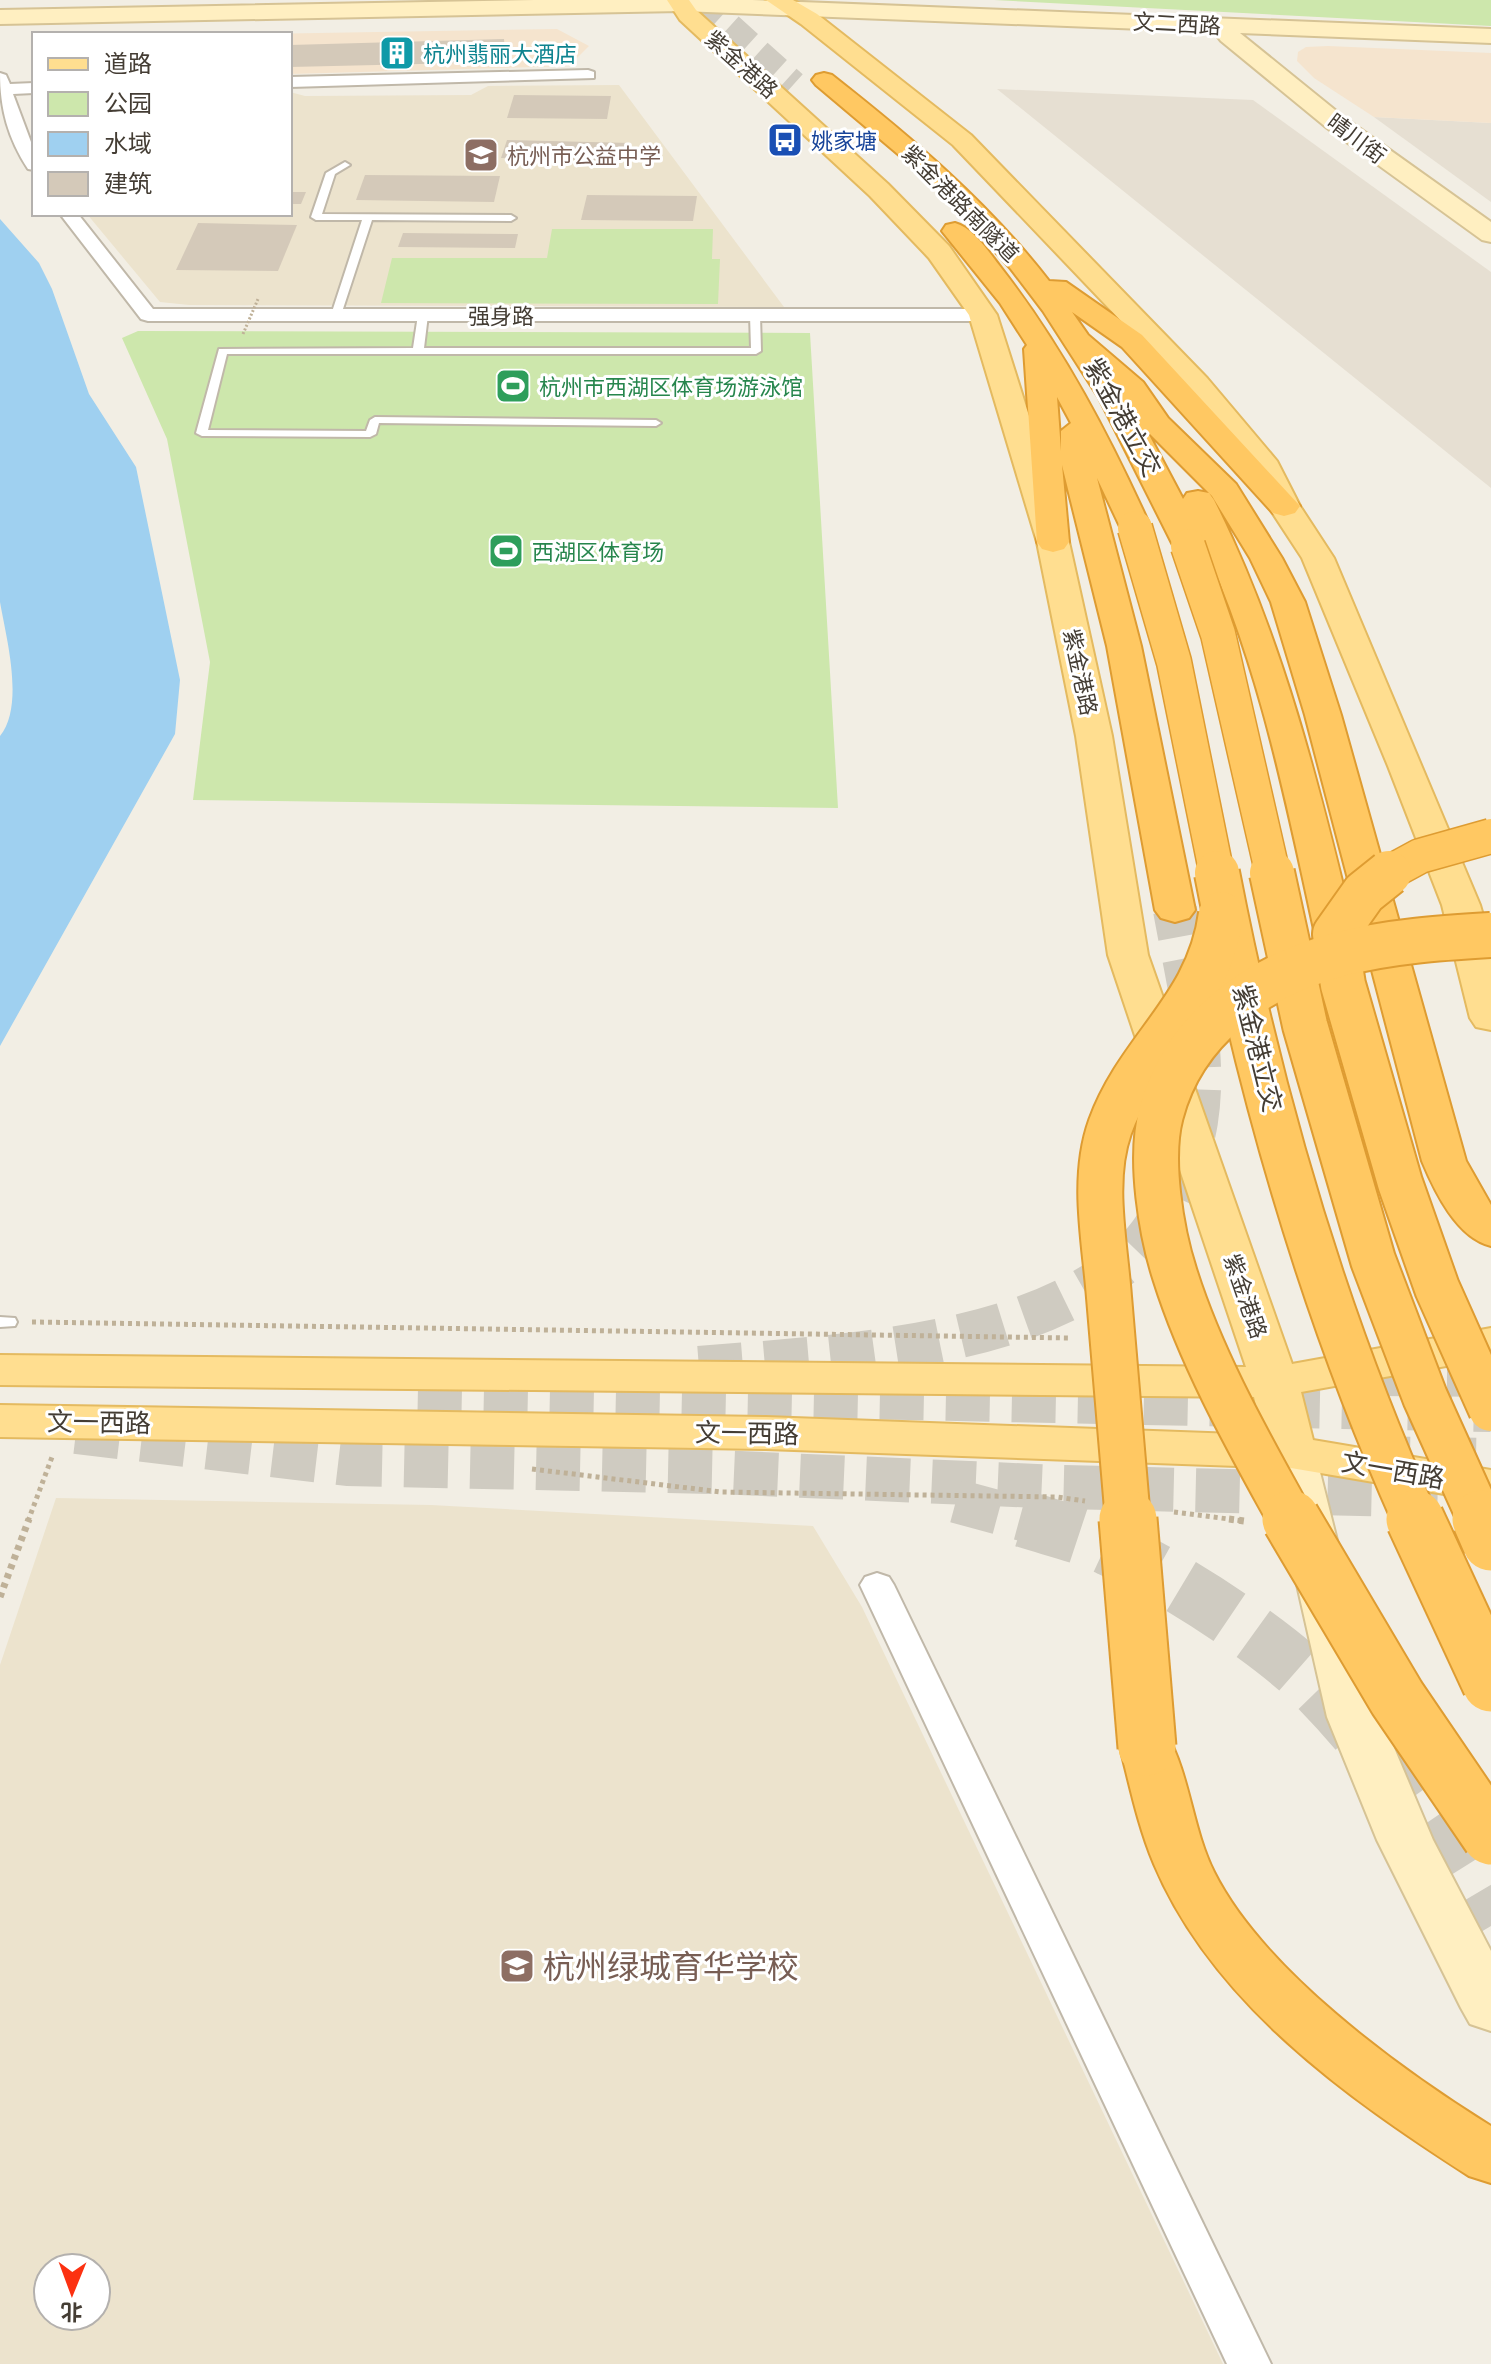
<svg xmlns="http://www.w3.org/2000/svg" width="1491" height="2364" viewBox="0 0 1491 2364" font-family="'Golos Text','Noto Sans SC',sans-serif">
<rect width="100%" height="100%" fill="#f2eee4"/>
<g fill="#e6dfd2">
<path d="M997 89 1253 100 1491 272V488Z"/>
<path d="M1374 117 1491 123V202Z"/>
</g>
<g fill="#f5e4ce">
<path d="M557 29 589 46 569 66 290 74V34H259Z"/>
<path d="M1328 46 1491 53V123L1374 117 1314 78 1297 61 1298 52 1306 47Z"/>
</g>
<g fill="#ece3cd" fill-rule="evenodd">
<path d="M619 85 784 307 189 305 160 302 87 214H290V92L305 96 471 95 488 86Z"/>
<path d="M56 1498 431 1505 813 1526 862 1607 1223 2364H0V1665ZM96 2268V2316H48V2268Z"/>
</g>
<g fill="#cde7ac">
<path d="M994 0H1491V26Z"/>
<path d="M552 229H713L712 259H720L718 304 381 303 392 258H547Z"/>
<path d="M138 331 810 333 838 808 193 800 210 662 167 439 122 338Z"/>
</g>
<path fill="#9fd0f0" d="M0 219 39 263 52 289 89 394 136 467 180 680 175 734 0 1046V736C25 705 6 637 0 602Z"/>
<g fill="#d4c9b9">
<path d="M504 39 506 62 290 67V45Z"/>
<path d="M514 95 611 96 607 119 507 118Z"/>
<path d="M507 140 631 143 627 161 501 158Z"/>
<path d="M365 175 500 176 494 202 356 200Z"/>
<path d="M290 192H306L301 204H290Z"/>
<path d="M587 195 697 196 693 221 581 220Z"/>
<path d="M198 223 297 225 278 271 176 270Z"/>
<path d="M403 233 518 234 515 248 398 247Z"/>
</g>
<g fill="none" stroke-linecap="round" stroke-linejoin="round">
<path stroke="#cfcbc1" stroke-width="26" stroke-dasharray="26 13" stroke-linecap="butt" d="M701 0 794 84"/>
<g stroke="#cfcbc1" stroke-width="44" stroke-dasharray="44 22" stroke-linecap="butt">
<path d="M699 1368C830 1357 1032 1350 1132 1255 1167 1222 1188 1168 1196 1121 1207 1052 1187 977 1175 910"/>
<path d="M1381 1374 1491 1375"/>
<path d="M418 1388 1491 1410"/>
<path d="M76 1432 347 1464 716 1472 1060 1487 1491 1497"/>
<path d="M1366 1458 1491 1460"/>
<path d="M956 1501 1030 1521"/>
</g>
<path stroke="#cfcbc1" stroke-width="57" stroke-dasharray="57 29" stroke-linecap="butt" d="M1024 1519C1052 1528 1084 1535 1110 1548 1170 1576 1265 1636 1312 1682 1384 1754 1440 1839 1491 1926"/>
<defs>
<g id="lane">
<path d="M345 162 350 165 335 174 322 214 511 215 516 218 511 221 372 220 341 315 332 317 331 315 362 220H316L311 217 326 173Z"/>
<path d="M423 312 428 315 424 348H751L750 315 755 312 760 315 761 351 756 354H227L208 430 366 431 370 420 375 417 656 420 661 423 656 426 379 423 376 434 370 437 202 436 196 433 219 349 413 348 418 315Z"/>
<path d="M0 1317 15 1318 17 1322 15 1326 0 1327Z"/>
</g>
<g id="street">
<path d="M588 70 594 72V78L290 87V77Z"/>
<path d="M0 73 6 75 10 84 34 83V93L13 94 34 150V170L28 169C8 138 0 109 0 73Z"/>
<path d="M60 214H78L153 309H983L993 315 983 321H148L141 319Z"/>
<path d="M877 1573 889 1577 894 1585 1271 2364H1227L860 1585 865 1577Z"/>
</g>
<g id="secondary">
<path d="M535 0H752L1491 29V43L1240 33 1345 118 1491 222V242L1482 240 1327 128 1221 41 1217 36 1220 32 681 11 0 24V10Z"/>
<path d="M1291 1436 1308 1441 1315 1452 1381 1717 1433 1840 1491 1951V2031L1470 2024 1461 2008 1377 1840 1327 1717 1267 1452 1274 1441Z"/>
</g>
<g id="primary">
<path d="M667 0H689L696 10 888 184 949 246 997 315 1069 542 1112 736 1148 955 1292 1364 1491 1328V1358L1301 1392 1313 1440 1491 1470V1502L1291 1468 766 1449 0 1437V1405L766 1417 1263 1435 1254 1397 0 1385V1355L1246 1367 1108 955 1076 736 1037 542 969 315 929 258 870 196 680 20Z"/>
<path d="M766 0H793L817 14 971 135 1207 378 1277 461 1300 506 1334 558 1480 905 1491 943V1030L1476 1027 1470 1018 1442 905 1388 766 1302 558 1268 506 1252 470 1187 390 953 145 801 24Z"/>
</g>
<g id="highway">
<path d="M824 73 832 75C912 138 987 201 1049 281L1066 282 1142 335 1300 506 1295 513 1284 516 1273 513 1122 347 1072 312 1088 335 1143 382 1168 418 1236 484 1282 558 1305 602 1341 715 1466 1161 1491 1205V1246C1457 1238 1435 1192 1422 1161L1305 715 1271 602 1250 558 1212 496 1147 431 1183 499 1187 493 1198 491 1209 493 1214 500C1283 638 1319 785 1355 934L1349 942 1335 946 1321 942 1315 934C1285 797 1258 656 1196 529L1204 546 1199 553 1188 556 1177 553 1099 398 1043 311 1011 269 937 187 816 85 812 80 816 75Z"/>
<path d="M955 223C974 228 990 254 1002 269 1064 349 1110 437 1151 528L1146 535 1135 538 1124 535 1097 478 1141 646 1195 910 1189 918 1175 922 1161 918 1155 910 1107 646 1062 465 1069 542 1064 549 1053 552 1042 549 1037 542 1024 349 1027 345 1000 303 942 231 946 225ZM1057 397 1071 423 1061 431V451Z"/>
<path d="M1147 1727 1166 1733C1190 1775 1192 1828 1214 1872 1263 1970 1399 2069 1491 2126V2183L1469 2176C1347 2098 1212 2002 1154 1864 1138 1826 1130 1786 1120 1747L1128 1733Z"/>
</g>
</defs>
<use href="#lane" stroke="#c0b8a9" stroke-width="4"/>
<use href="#street" stroke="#c0b8a9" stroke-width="4"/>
<use href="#secondary" stroke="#d6c395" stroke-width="4"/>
<use href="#primary" stroke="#e4ba60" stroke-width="4"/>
<use href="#highway" stroke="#de9c32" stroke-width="4"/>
<g stroke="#bfb198" stroke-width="5" stroke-dasharray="4 4" stroke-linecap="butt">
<path d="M32 1322 1070 1338"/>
<path d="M532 1469 721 1492 1057 1497 1085 1501"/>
<path d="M1174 1512 1244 1521"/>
<path d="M28 1521 52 1457"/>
</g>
<g stroke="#bfb198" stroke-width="7" stroke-dasharray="5 5" stroke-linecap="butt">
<path d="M1229 1519 1244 1521"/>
<path d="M0 1597 29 1519"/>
</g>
<use href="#lane" fill="#fff" fill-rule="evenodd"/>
<use href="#street" fill="#fff" fill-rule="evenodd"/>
<use href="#secondary" fill="#ffefc1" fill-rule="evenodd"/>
<use href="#primary" fill="#ffde90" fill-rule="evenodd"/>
<use href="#highway" fill="#ffc862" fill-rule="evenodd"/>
<defs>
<g id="highway-bridge-far2">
<path d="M1135 528 1174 662 1217 875"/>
<path d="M1188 546 1218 634 1273 875"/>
<path d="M1385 875 1420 856 1491 836"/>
</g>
<g id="highway-bridge-far1">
<path d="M1217 873C1260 1095 1323 1314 1416 1521"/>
<path d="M1272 873 1305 1025 1373 1260 1425 1397 1481 1521"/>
<path d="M1389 873 1364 893 1335 934 1343 985 1400 1183 1437 1288 1491 1409"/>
<path d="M1128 1521C1122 1446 1115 1371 1109 1297 1105 1243 1091 1180 1110 1127 1139 1047 1209 1007 1221 914"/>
<path d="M1292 1521C1249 1443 1202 1361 1175 1275 1161 1232 1149 1159 1161 1114 1183 1029 1258 975 1341 954 1390 941 1441 938 1491 935"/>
</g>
<g id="highway-bridge">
<path d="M1128 1519 1147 1747"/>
<path d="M1291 1519 1397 1698 1491 1836"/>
<path d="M1415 1519 1491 1683"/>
<path d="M1481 1519 1491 1542"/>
</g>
</defs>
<use href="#highway-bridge-far2" stroke="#de9c32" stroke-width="37" stroke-linecap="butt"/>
<use href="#highway-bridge-far1" stroke="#de9c32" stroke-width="48" stroke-linecap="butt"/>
<use href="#highway-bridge" stroke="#de9c32" stroke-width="61" stroke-linecap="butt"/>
<path stroke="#bfb198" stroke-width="3" stroke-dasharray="2 2" stroke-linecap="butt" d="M243 334 258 299"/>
<use href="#highway-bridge-far2" stroke="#ffc862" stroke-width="34"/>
<use href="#highway-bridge-far1" stroke="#ffc862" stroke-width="44"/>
<use href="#highway-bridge" stroke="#ffc862" stroke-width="57"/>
</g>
<defs>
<symbol id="building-square" viewBox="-11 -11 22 22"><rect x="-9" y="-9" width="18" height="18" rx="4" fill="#0f9aa8" stroke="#fff"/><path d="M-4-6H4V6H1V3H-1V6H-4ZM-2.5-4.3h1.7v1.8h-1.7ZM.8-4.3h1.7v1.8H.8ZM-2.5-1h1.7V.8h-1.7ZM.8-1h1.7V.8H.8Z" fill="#fff"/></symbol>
<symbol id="bus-square" viewBox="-11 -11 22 22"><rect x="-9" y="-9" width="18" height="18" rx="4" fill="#1a4fb4" stroke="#fff"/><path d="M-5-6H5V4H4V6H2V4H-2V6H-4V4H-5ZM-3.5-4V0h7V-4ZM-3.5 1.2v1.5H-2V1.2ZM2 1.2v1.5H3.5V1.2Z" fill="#fff"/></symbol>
<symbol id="school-square" viewBox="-11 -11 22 22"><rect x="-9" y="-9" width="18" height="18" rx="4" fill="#8d6e63" stroke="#fff"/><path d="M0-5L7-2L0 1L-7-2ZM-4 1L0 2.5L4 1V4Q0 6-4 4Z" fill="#fff"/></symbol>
<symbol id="stadium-square" viewBox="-11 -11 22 22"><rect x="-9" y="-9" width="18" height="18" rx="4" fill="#2e9e5b" stroke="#fff"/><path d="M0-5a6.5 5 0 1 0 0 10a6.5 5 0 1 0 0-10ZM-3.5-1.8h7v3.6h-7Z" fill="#fff"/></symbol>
</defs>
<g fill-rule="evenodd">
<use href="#building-square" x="377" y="33" width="40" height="40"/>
<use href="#bus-square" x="765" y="120" width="40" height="40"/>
<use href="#school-square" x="461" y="135" width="40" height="40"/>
<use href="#stadium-square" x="493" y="366" width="40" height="40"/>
<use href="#stadium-square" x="486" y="531" width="40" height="40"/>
<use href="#school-square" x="497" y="1946" width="40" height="40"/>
</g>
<g text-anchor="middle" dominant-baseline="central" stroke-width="6" stroke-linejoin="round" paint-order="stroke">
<g font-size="22" fill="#443d34" stroke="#fff">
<text transform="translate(1177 23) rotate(3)">文二西路</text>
<text transform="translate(742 64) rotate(42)">紫金港路</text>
<text transform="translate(1357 138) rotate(37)">晴川街</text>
<text transform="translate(961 203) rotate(45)">紫金港路南隧道</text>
<text x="501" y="315">强身路</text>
<text transform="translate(1081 672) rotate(78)">紫金港路</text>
<text transform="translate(1246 1296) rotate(71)">紫金港路</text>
</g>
<g font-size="22" fill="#0d838f" stroke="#fff" text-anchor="start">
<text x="423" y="53">杭州翡丽大酒店</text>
</g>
<g font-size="22" fill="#164399" stroke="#fff" text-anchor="start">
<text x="811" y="140">姚家塘</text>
</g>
<g font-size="22" fill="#785e54" stroke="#fff" text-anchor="start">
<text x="507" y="155">杭州市公益中学</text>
</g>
<g font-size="22" fill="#27864d" stroke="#fff" text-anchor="start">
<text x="539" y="386">杭州市西湖区体育场游泳馆</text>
<text x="532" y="551">西湖区体育场</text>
</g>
<g font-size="26" fill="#443d34" stroke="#fff">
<text transform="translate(1123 417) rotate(61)">紫金港立交</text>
<text transform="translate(1258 1048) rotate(76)">紫金港立交</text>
<text transform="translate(99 1422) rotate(1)">文一西路</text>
<text transform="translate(747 1433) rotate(1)">文一西路</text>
<text transform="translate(1393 1470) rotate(10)">文一西路</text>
</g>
<g font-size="32" fill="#785e54" stroke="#fff" text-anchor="start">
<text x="543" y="1966">杭州绿城育华学校</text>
</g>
</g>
<rect x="32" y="32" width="260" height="184" fill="#ffffff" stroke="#b4b1ae" stroke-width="2"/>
<rect x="48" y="58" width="40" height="12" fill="#ffde90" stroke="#b4b1ae" stroke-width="2"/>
<text x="104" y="72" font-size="24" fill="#443d34">道路</text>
<rect x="48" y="92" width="40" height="24" fill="#cde7ac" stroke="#b4b1ae" stroke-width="2"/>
<text x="104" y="112" font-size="24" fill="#443d34">公园</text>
<rect x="48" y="132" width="40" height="24" fill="#9fd0f0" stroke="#b4b1ae" stroke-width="2"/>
<text x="104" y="152" font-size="24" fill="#443d34">水域</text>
<rect x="48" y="172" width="40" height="24" fill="#d4c9b9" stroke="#b4b1ae" stroke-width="2"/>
<text x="104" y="192" font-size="24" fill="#443d34">建筑</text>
<g transform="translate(72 2292) rotate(181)"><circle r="38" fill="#ffffff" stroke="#b4b1ae" stroke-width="2"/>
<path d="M0-6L14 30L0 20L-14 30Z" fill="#fc3111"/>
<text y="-12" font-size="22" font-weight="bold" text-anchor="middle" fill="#443d34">北</text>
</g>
</svg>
